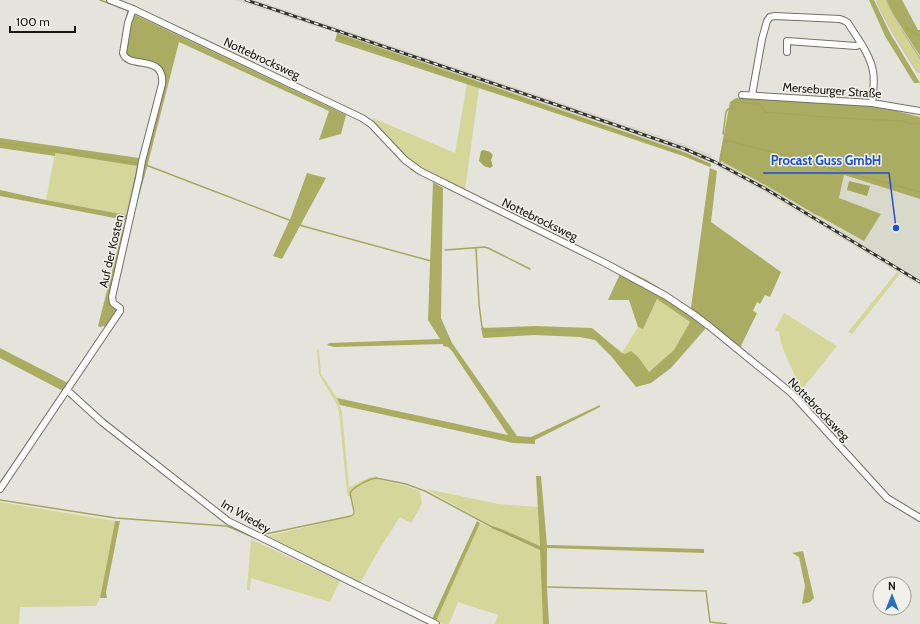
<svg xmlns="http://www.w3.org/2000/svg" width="920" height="624" viewBox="0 0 920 624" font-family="Cabin,sans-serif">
<rect width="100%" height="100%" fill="#e4e4dc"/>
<g fill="#d8d9ca">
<path d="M234 0H256L687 145 712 155 711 164 684 152 526 98 337 33Z"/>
<path d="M719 160 767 186 816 215 819 216 839 198 844 175 920 199V286L763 191 718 167Z"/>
</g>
<g fill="#d4d69a">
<path d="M467 84 479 88 465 190 423 168 412 162 372 121 373 118 455 153Z"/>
<path d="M55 153 137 166 126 215 46 200Z"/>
<path d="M897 272 900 274 852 334 848 332Z"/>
<path d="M657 299 690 322 674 350 649 372 639 358 622 353 638 327 643 329Z"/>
<path d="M784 313 837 346 800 392C796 371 781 353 779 332L775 330Z"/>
<path d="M317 349 319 350 321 374 337 398 342 412 349 487 371 477 376 476 380 480 406 486 420 491 422 504 411 523 400 517 378 551 360 583 268 536 356 515 352 496H348L347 492 339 413 337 405 319 374Z"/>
<path d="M426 489 498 504 538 507 540 546 504 530 492 526Z"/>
<path d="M0 502 115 521 100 598 96 606 20 607 19 624H0Z"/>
<path d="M480 523 540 550 543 624H495L498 615 458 602 449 624H443L436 621Z"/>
<path d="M251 539 340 581 330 602 251 578 250 590H247Z"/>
</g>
<g fill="#aaac62">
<path d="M869 0H874L890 33 920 83H914L885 36Z"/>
<path d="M886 0H902L918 30H920V56L889 8Z"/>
<path d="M127 11 346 115 341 134 319 140 329 111 179 42 146 171 110 298 118 309 108 327 104 326 100 327 98 326 125 220 0 196V190L46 200 126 215 137 166 55 153V156L0 148V138L139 158 151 115 163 85 154 64 119 55Z"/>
<path d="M337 33 684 152 711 164 710 168 717 171 711 222 781 272 770 297 765 295 760 304 757 302 753 311 757 313 740 348 691 308 710 167 683 156 534 106 335 41Z"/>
<path d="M736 98 873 106 897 111 920 117V199L844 175 839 198 881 214 864 241 819 216 816 215 767 186 719 160 730 102Z"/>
<path d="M307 173 326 178 282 259 273 256 291 217Z"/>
<path d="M433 182 443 188 441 318 452 343 517 436 531 437 600 405V407L535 440V444L513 443 340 405 337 398 508 435 452 351 448 347 443 346V344L334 347 327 345 329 343 440 339 428 320Z"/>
<path d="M620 274C650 290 680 306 706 328L671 368 651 383 636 387 611 356 595 340 580 337 534 335 483 338 481 328 535 326 592 328 622 353 625 354 631 351 639 358 649 372 674 350 690 322 657 299 643 329 638 327 629 300H608Z"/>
<path d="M0 348 68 383 63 391 0 358Z"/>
<path d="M536 476H541L547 545 704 549V553L547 548V588L549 624H543L540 550 503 533 491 528 492 526 504 530 540 546Z"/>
<path d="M115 521H120L106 592 107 598H100Z"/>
<path d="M477 521 480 523 436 621 432 619Z"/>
<path d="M803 551 814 598 810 602 802 604 805 586 799 557 792 553Z"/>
</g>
<g fill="#a5a65c">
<path d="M484 150 490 152 493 155 491 160 493 166 490 168 484 166 479 161 481 151Z"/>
<path d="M849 181 870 186 867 196 847 190Z"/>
</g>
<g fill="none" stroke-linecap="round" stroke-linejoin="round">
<g stroke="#a5a65c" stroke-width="1.5">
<path d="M100 0 111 4"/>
<path d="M116 6 127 10"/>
<path d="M134 13 343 112"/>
<path d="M906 28 920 36"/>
<path d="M901 29 920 59"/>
<path d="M339 37 682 153 710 165"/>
<path d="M733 105V102L760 104 765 112 838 118 902 121 908 123 920 124"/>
<path d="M723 134 726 112 728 109H732L733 107"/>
<path d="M0 143 137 163"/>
<path d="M720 162 724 143 726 140 920 192"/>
<path d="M146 165 289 220"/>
<path d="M411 169 416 172"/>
<path d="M444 186 455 192"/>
<path d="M299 225 431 261"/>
<path d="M476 248 479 304 482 327 485 331 533 329"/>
<path d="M445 250 485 247 488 248 530 269"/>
<path d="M622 269 645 280 668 294"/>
<path d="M685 305 692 310"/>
<path d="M778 379 789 387"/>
<path d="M794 391 822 422"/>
<path d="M839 449 853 465"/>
<path d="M0 500 116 518 226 526 232 528 255 538"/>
<path d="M261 535 351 516 354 514V511L350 493C353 487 369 479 376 478L406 484 425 491 492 527 504 532 543 550V587"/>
<path d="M548 587 706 591 710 622 727 624"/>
</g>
<defs>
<g id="minor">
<path d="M110 0 133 9 362 118 371 124 405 160 420 171 605 263 666 296 693 314 709 326 790 392 797 399 887 498 920 518"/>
<path d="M787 52V41L856 46 861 44"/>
<path d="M742 95 872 103 920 111"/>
<path d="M752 95 762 39 767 21 770 17 775 16 840 19 845 21 848 23C857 38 870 54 873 71 875 82 873 93 872 103"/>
<path d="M67 390 102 422 228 521 436 624"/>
<path d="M0 489 120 311V308L113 303 112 297 139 178 142 161 162 84C165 53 128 70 123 53L128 23 133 9"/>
</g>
<path id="major" d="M881 0C891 24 906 46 920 68"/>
</defs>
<use href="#minor" stroke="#71716a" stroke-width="8"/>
<use href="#major" stroke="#c3c3c2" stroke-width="10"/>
<use href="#minor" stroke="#fff" stroke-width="6"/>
<use href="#major" stroke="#d4d48e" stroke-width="8"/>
<defs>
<path id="rail" d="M246 0 563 107 685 149 715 162 766 189 920 282"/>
</defs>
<use href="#rail" stroke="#33332f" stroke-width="3"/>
<use href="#rail" stroke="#f1f1e9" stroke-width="1.5" stroke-dasharray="4.5" stroke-linecap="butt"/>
</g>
<g text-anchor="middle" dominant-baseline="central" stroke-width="3" stroke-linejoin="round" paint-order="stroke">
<g font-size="12" fill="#171714" stroke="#f1f1e9">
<text transform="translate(262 58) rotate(25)">Nottebrocksweg</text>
<text transform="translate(832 90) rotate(4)">Merseburger Straße</text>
<text transform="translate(540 219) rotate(26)">Nottebrocksweg</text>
<text transform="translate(111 251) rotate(-77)">Auf der Kosten</text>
<text transform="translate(819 409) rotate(46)">Nottebrocksweg</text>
<text transform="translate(246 516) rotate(30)">Im Wiedey</text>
</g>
</g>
<path fill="none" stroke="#1d4ed8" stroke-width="1.5" d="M896 228L889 173H763"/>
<circle fill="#1d4ed8" stroke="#f1f1e9" stroke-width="1.5" cx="896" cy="228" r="4"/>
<g font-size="13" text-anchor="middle" font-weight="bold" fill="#1d4ed8" stroke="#f1f1e9" stroke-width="3" stroke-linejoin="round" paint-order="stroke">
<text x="826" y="165">Procast Guss GmbH</text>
</g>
<g transform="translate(892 596)"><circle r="19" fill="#f1f1e9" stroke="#9a9a94"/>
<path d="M0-3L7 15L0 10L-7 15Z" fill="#266fbf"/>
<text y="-6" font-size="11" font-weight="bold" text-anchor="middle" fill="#171714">N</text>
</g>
<path d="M10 26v6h65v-6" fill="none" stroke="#171714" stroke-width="2"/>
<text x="16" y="26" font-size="12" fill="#171714" stroke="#f1f1e9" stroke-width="3" paint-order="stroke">100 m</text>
</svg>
